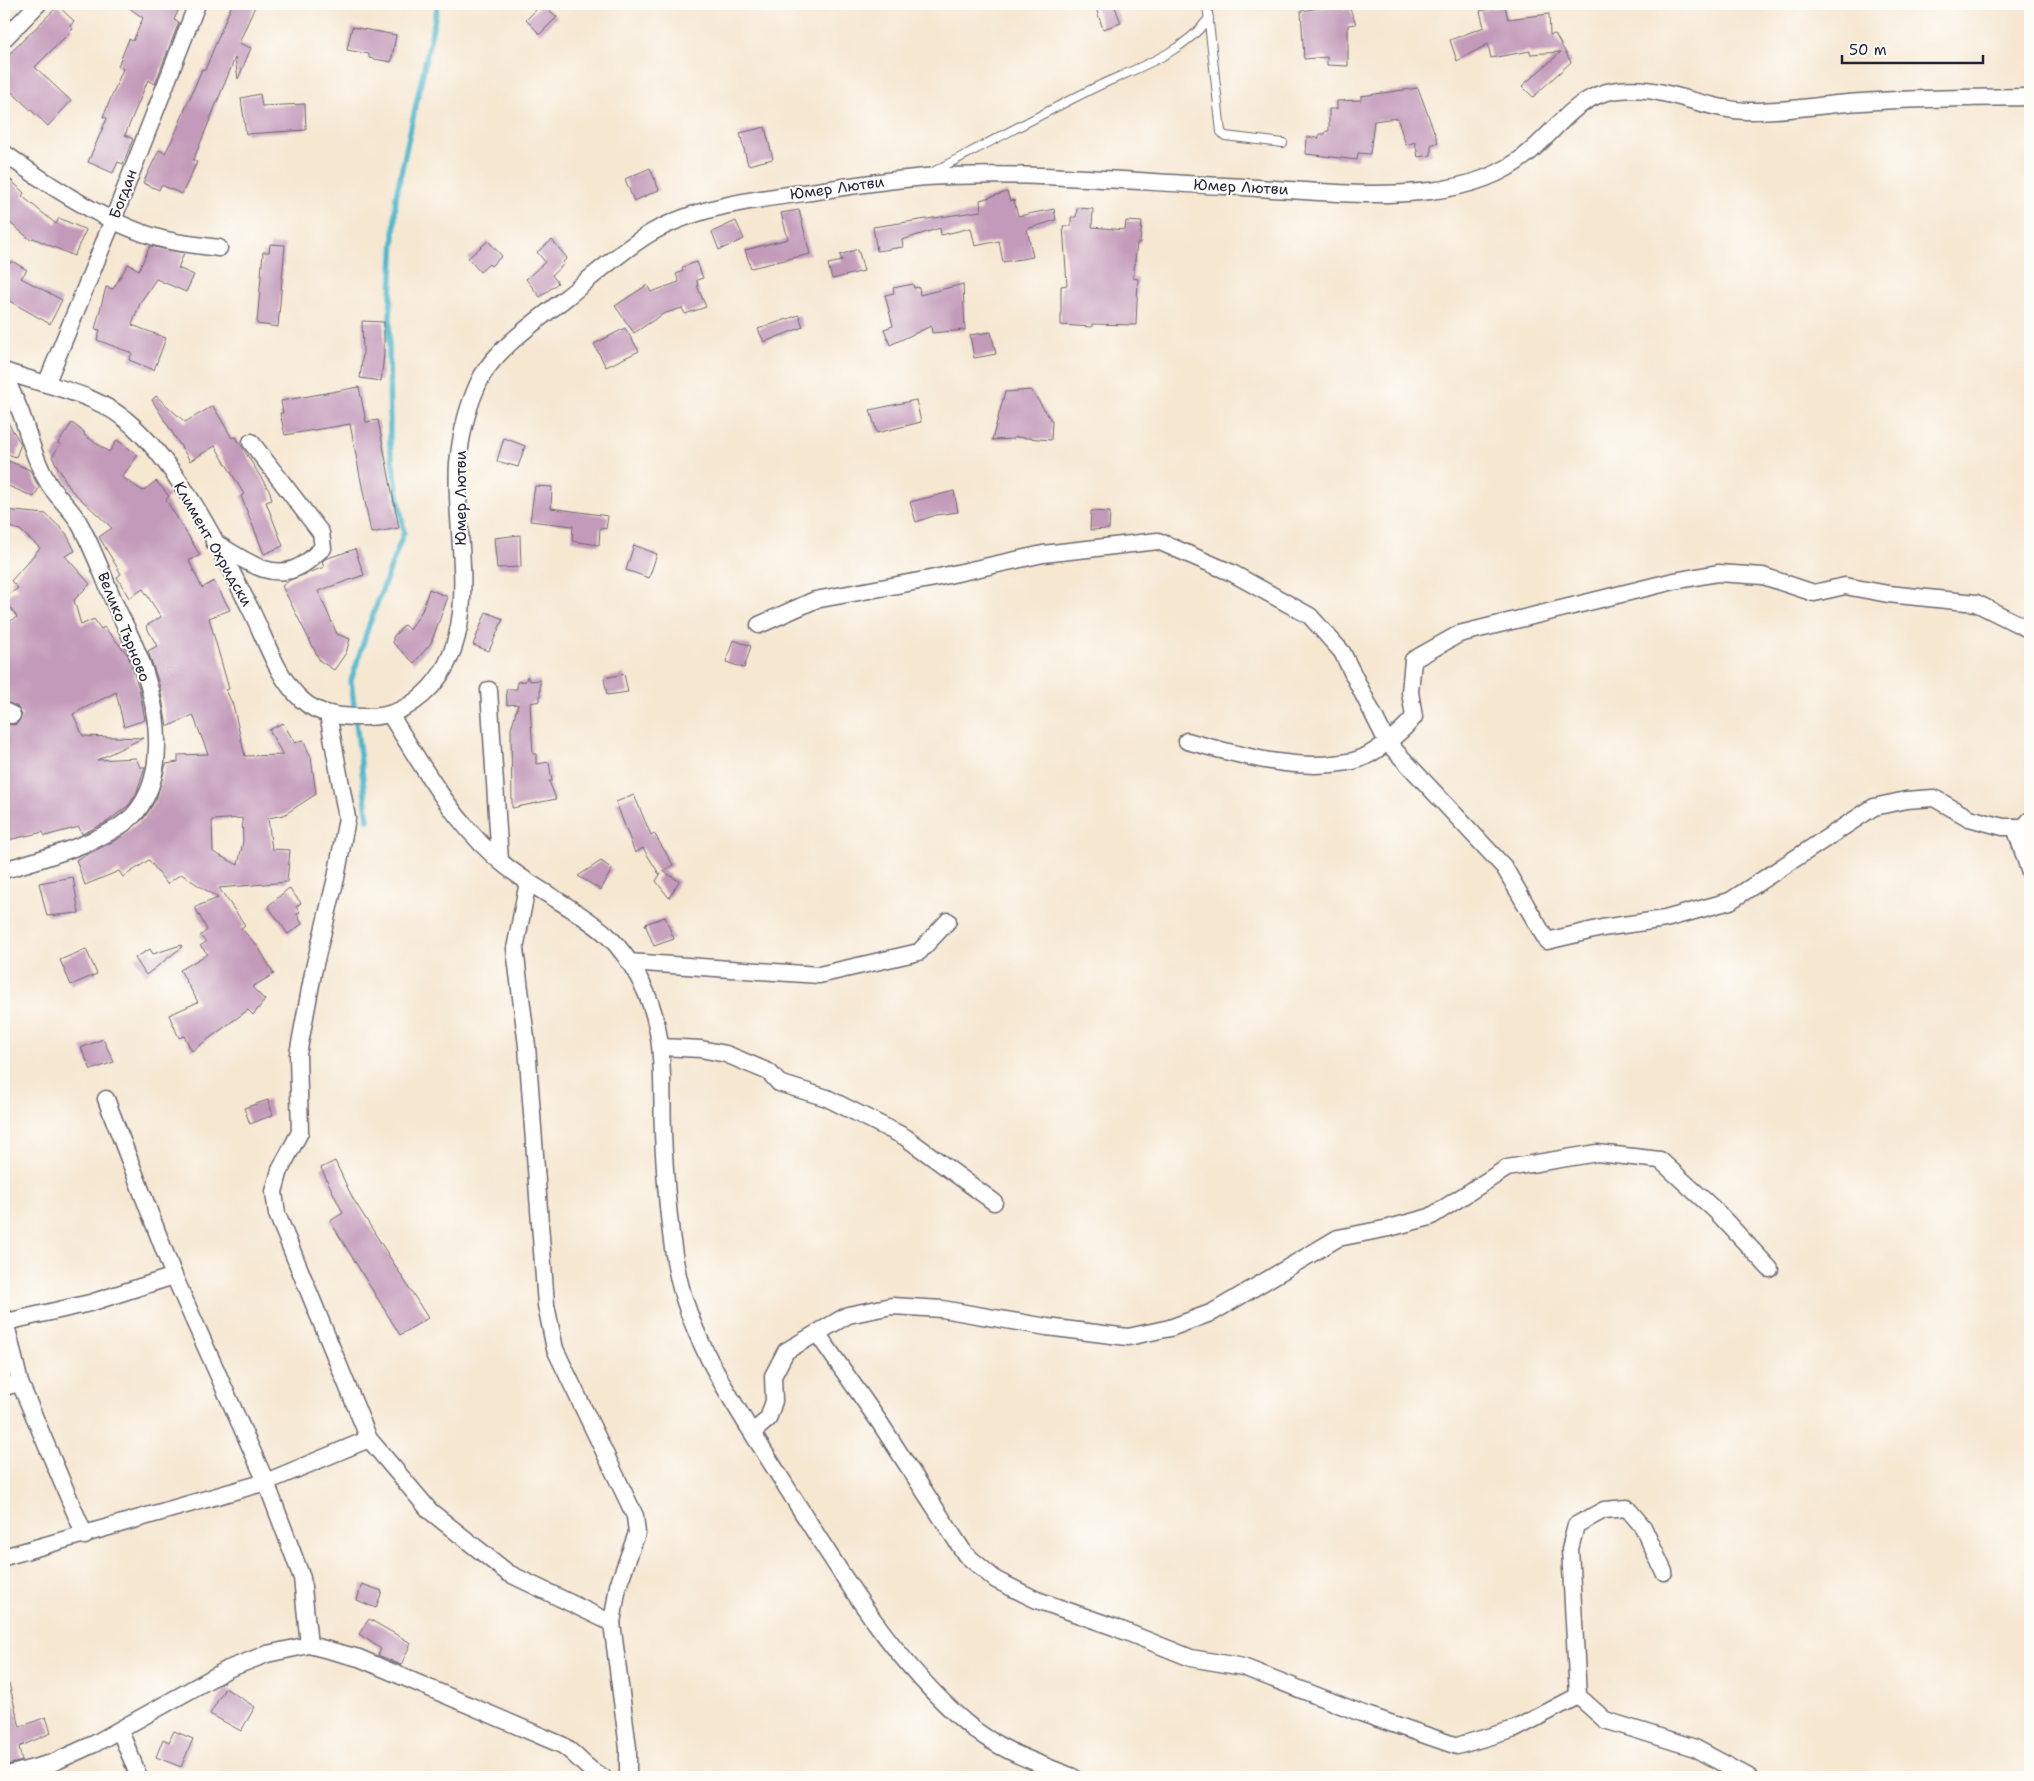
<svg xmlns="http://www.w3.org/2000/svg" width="2034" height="1781" viewBox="0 0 2034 1781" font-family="'Shantell Sans',sans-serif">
<rect width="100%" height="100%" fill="#fdfcf7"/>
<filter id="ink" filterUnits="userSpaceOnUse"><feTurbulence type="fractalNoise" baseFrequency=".02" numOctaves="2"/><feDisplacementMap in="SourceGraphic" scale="10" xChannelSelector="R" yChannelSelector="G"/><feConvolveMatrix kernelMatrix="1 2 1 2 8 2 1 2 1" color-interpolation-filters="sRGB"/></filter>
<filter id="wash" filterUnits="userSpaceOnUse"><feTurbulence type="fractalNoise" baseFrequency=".0096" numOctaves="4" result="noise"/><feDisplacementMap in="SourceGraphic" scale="20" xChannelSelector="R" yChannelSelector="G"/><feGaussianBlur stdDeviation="1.12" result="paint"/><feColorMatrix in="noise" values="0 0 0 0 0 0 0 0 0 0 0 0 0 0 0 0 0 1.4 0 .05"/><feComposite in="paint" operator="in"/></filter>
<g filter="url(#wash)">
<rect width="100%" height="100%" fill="#f6e7d1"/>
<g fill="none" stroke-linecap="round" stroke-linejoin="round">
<path stroke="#4fb8cd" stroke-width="5.5" d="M368 820 351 681 369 625 404 532 390 446 389 336 396 196 438 4"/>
</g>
<g id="blocks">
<g fill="#c39aba" fill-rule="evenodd">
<path d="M124 4H181L174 20 179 22 155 84 148 80 125 135 133 139 123 164 118 162 113 173 88 162 107 118 103 117 123 69 118 66 129 39 133 41 143 18Z"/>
<path d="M232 4H256L239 43 251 48 238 79 235 58 193 161 197 162 182 194 161 185 159 190 143 183 159 150 165 153 174 136 202 69 205 70Z"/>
<path d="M542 4 557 17 540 34 526 20Z"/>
<path d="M1107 4H1114L1121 23 1103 29 1096 8Z"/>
<path d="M1343 4 1344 9H1350L1356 24 1348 25V66L1327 65V57L1304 59 1301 11Z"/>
<path d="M58 6 74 21 70 26 73 29 35 67 71 101 48 126 4 85V59Z"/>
<path d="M1505 6 1508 19 1549 14 1550 35 1555 34 1571 62 1533 97 1522 86 1561 52 1530 54V51L1491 58 1488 44 1457 61 1450 40 1484 27 1480 11Z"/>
<path d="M352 27 396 35 391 62 369 58V54L347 50Z"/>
<path d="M1418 88 1438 142 1431 145V155L1418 157 1415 142 1406 145 1397 118 1374 121 1370 154 1358 153 1357 160 1306 154 1307 137 1319 138V134H1325L1326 131H1329V109H1337V101L1361 100V96Z"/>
<path d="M260 94 262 106 305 104 306 130 246 134 241 98Z"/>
<path d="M765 127 773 159 748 165 740 133Z"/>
<path d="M650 168 659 190 634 201 625 179Z"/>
<path d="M4 173 24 193 22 196 56 224 59 218 86 230 74 256 33 238 31 240 4 218Z"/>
<path d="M1007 192 1010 201 1014 200 1018 216 1054 209 1056 220 1027 229 1033 257 1003 262 999 241 975 246 971 228 941 235 940 228 902 240 903 247 877 251 873 227 981 211 980 200Z"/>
<path d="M1077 208 1093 209 1092 227 1125 230 1126 221 1142 222 1140 243H1137L1133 278 1138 279 1136 325 1092 324V327L1061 325V286L1067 285 1063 226H1071V217H1076Z"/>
<path d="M799 210 810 254 751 268 745 250 788 239 781 213Z"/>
<path d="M736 221 744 239 719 250 712 232Z"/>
<path d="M552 240 567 258 563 262 564 264 552 275 558 283 540 297 526 279 545 262 537 252Z"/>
<path d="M488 241 502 256 491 266 489 264 480 272 468 258Z"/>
<path d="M270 244 285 245 278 327 257 324 263 252H269Z"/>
<path d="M150 246 184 253 178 268 194 275 186 292 156 279 140 303 132 325 166 338 154 370 129 360 132 353 97 340 100 330 95 329 106 287 113 289 128 264 139 270Z"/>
<path d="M858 249 864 271 832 279 828 264 842 261 840 255Z"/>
<path d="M4 258 11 263 12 261 27 270 21 278 62 300 50 324 4 298Z"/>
<path d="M697 262 703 278 697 280 698 288 706 307 685 314 682 308 663 314 634 333 615 306 647 285 651 292 679 282 676 274 683 271 682 267Z"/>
<path d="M913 284 914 288 919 287 920 295 963 284 965 330 932 333 931 326 890 345 884 329 893 326 885 295 894 293 893 288Z"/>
<path d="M799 315 803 327 764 342 758 329Z"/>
<path d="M362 321 384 322V354L381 381 360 378 363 352Z"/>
<path d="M625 328 639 351 606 367 594 344Z"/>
<path d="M991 332 996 354 974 358 970 335Z"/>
<path d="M359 387 366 422 378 420 399 528 371 533 350 424 285 435 280 413H283L281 401Z"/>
<path d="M1031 390 1052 421 1051 440 1014 437V439L992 440 1005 392Z"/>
<path d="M156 396 185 422 213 406 232 438 236 437 270 492 272 500 266 502 283 546 264 554 241 496 244 494 215 446 190 461 152 400Z"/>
<path d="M916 400 921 422 877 433 870 410Z"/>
<path d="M4 416 21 444 16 457 4 453Z"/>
<path d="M72 423 85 433 84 435 109 452 117 440 138 455 122 477 143 491 156 481 169 496 166 500 200 555 189 561 202 588 214 581 230 610 209 618 229 689 226 690 233 705 245 756 283 755 269 730 283 723 295 743 303 740 311 757 316 794 284 815 268 818 272 849 290 850 287 882 219 888 245 925 241 928 259 948 274 974 252 987 265 1000 253 1015 248 1010 192 1051 184 1036 179 1038 169 1015 198 1002 180 970 208 954 200 946 206 942 200 936 207 930 195 907 218 898 181 874 167 884 149 860 123 877 119 871 85 885 76 860 118 839 144 818 156 800 166 764 178 762V755L208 754 193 715 167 727 160 687 148 651 157 646 146 626 161 617 143 589 129 598 117 577 121 574 99 537 112 528 71 490 52 457 60 445 58 443ZM242 818 243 841 238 865 213 852 212 820Z"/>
<path d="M504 438 525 446 518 467 497 461Z"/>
<path d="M9 461 30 470 39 488 34 497 4 484V474Z"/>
<path d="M535 486 552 487 551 508 608 516 606 529 600 528 599 545 572 541 573 526 530 521Z"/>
<path d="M954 491 958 512 936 515 916 522 910 502Z"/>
<path d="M4 510 46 514 66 533 75 551 65 556 90 584 74 600 81 625 94 619 101 629 104 627 128 655 140 692 145 720 124 727 116 692 73 714 83 736 143 738 97 760 136 758 140 767H145L137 792 129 805 107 822 82 834 79 827 45 836 43 832 4 841V722L12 725 17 724 22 715 17 706 4 701V625L17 617 4 598 18 588 11 581 40 548 20 530 4 526Z"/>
<path d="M1091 511 1110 512 1109 529 1090 530Z"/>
<path d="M520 535 521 567 497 568 494 538Z"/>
<path d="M634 545 657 554 649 578 626 570Z"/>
<path d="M355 549 364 575 318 591 337 634 350 639 346 653 334 670 320 661 282 586 290 580 324 567 322 562 325 559Z"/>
<path d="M429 589 448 597 431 643 414 663 393 643V637L404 625 410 630 422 611Z"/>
<path d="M486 612 503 619 489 651 473 645Z"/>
<path d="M733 640 751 646 744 668 726 662Z"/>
<path d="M624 674 628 692 607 695 604 678Z"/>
<path d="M527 676 530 681 540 680V701L530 703 533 754H536V764L549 762 552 781H549L556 799 512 808 511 729 518 704 507 705 506 689H517V682L526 681Z"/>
<path d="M634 795 651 835 654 833 673 865 663 871 679 881 669 898 656 881 661 873 659 874 643 848 635 853 616 802Z"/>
<path d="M601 861 612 869 601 890 578 876Z"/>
<path d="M73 877 79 913 47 916 39 883Z"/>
<path d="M289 888 301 903 296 907 300 912 297 914 302 924 288 934 268 906Z"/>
<path d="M665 917 674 939 654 946 645 924Z"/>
<path d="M181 945 182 947 146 975 135 958 150 949 153 954Z"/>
<path d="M86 949 97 974 71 985 60 960Z"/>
<path d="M103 1039 114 1062 91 1070 81 1048Z"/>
<path d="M268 1100 273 1115 250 1124 244 1108Z"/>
<path d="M335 1161 352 1197 428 1318 400 1335 330 1221 343 1213 321 1168Z"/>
<path d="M362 1584 382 1591 376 1608 357 1600Z"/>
<path d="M369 1619 411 1643 401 1665 378 1655 381 1649 359 1634Z"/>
<path d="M9 1684 20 1727 46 1717 51 1733 19 1747 22 1761 4 1766V1685Z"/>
<path d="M225 1688 255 1707 241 1731 210 1714Z"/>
<path d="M174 1731 193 1739 181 1767 156 1757 163 1739 169 1742Z"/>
</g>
</g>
</g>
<g filter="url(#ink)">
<use href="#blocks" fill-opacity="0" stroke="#6c6770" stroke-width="1"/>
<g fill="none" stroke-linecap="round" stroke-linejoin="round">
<defs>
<g id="lane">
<path d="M1207 4 1221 132 1225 136 1283 143"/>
<path d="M931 173C984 145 1036 117 1090 90 1130 70 1181 56 1209 18"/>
</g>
<g id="street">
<path d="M4 39 38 4"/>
<path d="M4 153C48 185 108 225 162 239 180 244 200 245 219 248"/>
<path d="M4 371C48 387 97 392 133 426 182 471 221 551 251 610 266 640 277 678 302 700 318 715 340 717 362 717 390 718 411 708 430 688 484 630 453 533 458 463 461 433 468 403 482 376 498 347 541 318 567 297 593 276 620 252 649 234 697 206 757 199 811 192 849 186 888 180 926 177 1025 171 1125 181 1224 186 1292 189 1362 199 1430 191 1464 187 1499 177 1526 155 1553 134 1572 101 1607 92 1654 80 1699 109 1746 111 1785 112 1823 104 1862 102 1918 98 1974 98 2030 97"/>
<path d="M4 374C10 389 18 404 23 419 30 440 35 460 46 479 54 495 69 506 78 521 93 547 103 576 115 604 125 626 138 649 145 673 159 715 166 774 137 811 116 839 38 860 4 870"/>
<path d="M47 382 113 220 197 4"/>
<path d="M214 542C240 557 272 584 302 565 310 561 316 553 323 548L321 533 251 442"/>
<path d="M759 625 815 600 930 579 1043 554 1158 541 1232 573 1310 616 1342 652 1387 742 1504 867 1547 941 1602 928 1665 919 1730 901 1874 807 1906 800 1934 798 1969 818 2003 827H2024L2030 820"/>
<path d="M489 690 500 861"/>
<path d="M4 711 12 715"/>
<path d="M328 714 347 818 336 878 314 968 298 1054 300 1132 280 1170 274 1192 277 1214 369 1439 430 1511 508 1573 612 1623"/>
<path d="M391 716C421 764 450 816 493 855 527 887 572 904 607 935 622 949 633 966 642 984 667 1032 661 1081 663 1134 665 1178 668 1223 676 1266 690 1344 741 1414 782 1480 836 1565 889 1657 966 1723 998 1750 1035 1762 1073 1777"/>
<path d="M1187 741C1239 755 1298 773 1353 761 1372 757 1402 732 1414 717L1410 692 1413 660 1459 634 1674 581 1718 573 1763 576 1814 593 1845 586 1888 594 1976 603 2030 630"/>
<path d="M2015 827 2030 873"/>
<path d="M528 882 515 949 527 1046 546 1305 555 1349 635 1516 637 1533 618 1586 612 1623 628 1748V1777"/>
<path d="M629 962 819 975 919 952 948 921"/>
<path d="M661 1047 701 1049 726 1054 769 1072 779 1083 827 1098 905 1137 994 1202"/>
<path d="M106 1099 174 1276 266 1482 302 1578 309 1645"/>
<path d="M4 1316 20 1383 85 1536"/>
<path d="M6 1322 90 1303 174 1276"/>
<path d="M817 1333 880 1423 965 1554 996 1580 1037 1600 1114 1627 1191 1658 1243 1667 1361 1713 1457 1746 1515 1729 1578 1696"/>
<path d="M4 1387 20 1383"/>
<path d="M753 1432 768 1419 774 1401 773 1376 786 1351 848 1315 892 1306 942 1309 1047 1327 1128 1337 1170 1328 1213 1312 1338 1238 1389 1228 1430 1217 1507 1168 1597 1153 1660 1160 1716 1211 1770 1269"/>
<path d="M4 1557 266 1482 369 1439"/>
<path d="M1664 1572 1643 1527 1627 1508 1604 1510 1576 1525 1570 1549 1578 1696 1605 1720 1695 1748 1749 1777"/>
<path d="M120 1731 139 1777"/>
<path d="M4 1776 52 1763 94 1744 228 1669 267 1654 309 1645 359 1658 562 1745C578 1755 586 1770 603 1777"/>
</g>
</defs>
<use href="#lane" stroke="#6c6770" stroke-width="10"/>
<use href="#street" stroke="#6c6770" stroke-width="19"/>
<use href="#lane" stroke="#fff" stroke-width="8"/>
<use href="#street" stroke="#fff" stroke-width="16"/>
</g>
</g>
<g text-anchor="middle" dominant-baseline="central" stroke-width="4" stroke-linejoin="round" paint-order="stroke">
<g font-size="15" fill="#22223b" stroke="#fdfcf7">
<text transform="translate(1241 187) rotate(3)">Юмер Лютви</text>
<text transform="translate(837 188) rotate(-8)">Юмер Лютви</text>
<text transform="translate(123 194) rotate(-69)">Богдан</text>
<text transform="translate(461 498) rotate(-90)">Юмер Лютви</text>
<text transform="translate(213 544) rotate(60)">Климент Охридски</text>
<text transform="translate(124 627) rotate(68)">Велико Търново</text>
</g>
</g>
<rect width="2034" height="1781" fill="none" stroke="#fdfcf7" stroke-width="20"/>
<path d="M1842 55v8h141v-8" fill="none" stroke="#22223b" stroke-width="2.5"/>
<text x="1849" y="55" font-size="15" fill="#22223b" stroke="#fdfcf7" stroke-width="4" paint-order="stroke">50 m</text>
</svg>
